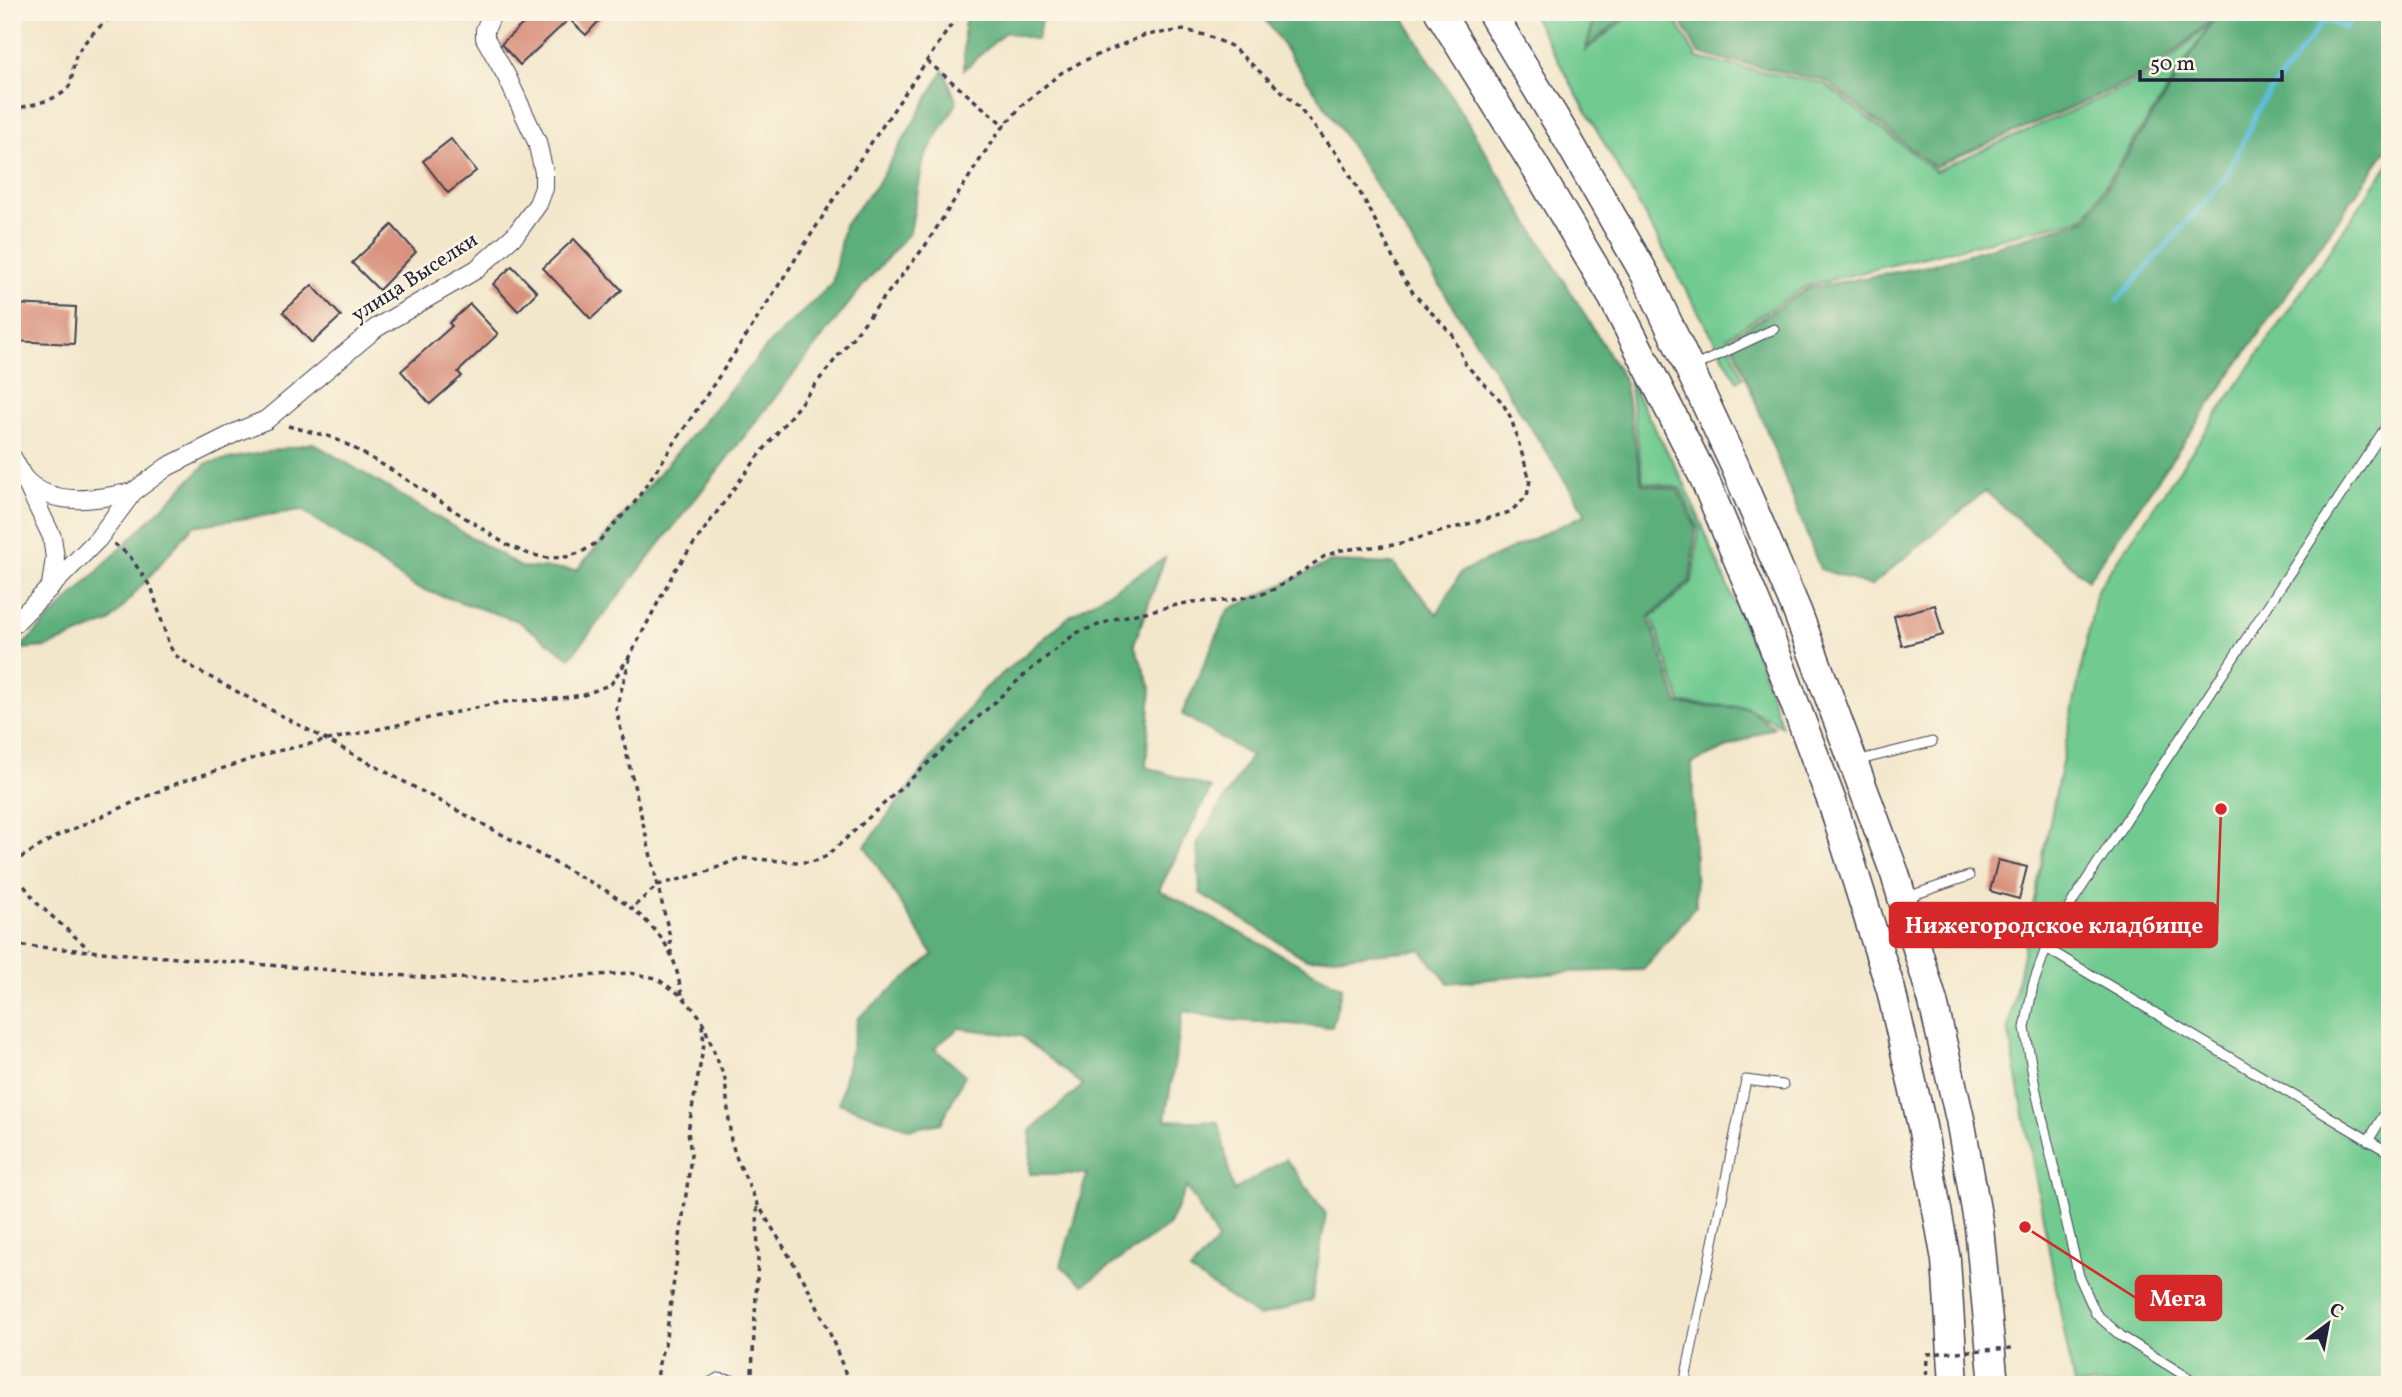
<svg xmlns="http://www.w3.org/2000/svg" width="2402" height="1397" viewBox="0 0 2402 1397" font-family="Vollkorn,serif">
<rect width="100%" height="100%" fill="#fcf5e5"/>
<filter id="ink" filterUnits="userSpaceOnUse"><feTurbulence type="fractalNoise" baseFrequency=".0143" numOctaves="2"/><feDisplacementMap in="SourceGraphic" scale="14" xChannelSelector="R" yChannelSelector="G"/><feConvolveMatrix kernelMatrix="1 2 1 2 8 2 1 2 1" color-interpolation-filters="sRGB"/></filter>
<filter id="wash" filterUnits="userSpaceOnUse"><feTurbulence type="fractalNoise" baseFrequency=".00686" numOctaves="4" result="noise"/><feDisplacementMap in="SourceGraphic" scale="28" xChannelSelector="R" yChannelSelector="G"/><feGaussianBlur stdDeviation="1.57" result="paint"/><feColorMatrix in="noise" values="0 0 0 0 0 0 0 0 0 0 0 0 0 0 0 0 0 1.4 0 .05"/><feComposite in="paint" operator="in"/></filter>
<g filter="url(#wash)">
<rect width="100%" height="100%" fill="#f3e7cb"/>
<g fill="#71ca90" stroke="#4a7666" stroke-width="2">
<path d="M1531 12H1596L1585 51 1634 12H1671L1697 58 1825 84 1935 171 2153 75 2211 22 2084 218 1806 286 1727 337 1743 378 1737 381Z"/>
<path d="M2390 162V1385H2074L2008 1028 2097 590Z"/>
<path d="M1629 380 1686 487 1759 661 1782 726 1746 707 1681 703 1652 617 1692 582 1699 529 1680 488 1643 482Z"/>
</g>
<g fill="#5cae7a" stroke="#3f685a" stroke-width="2">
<path d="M970 12H1043L1037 40 1005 32 964 70V25Z"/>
<path d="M1260 12H1400L1624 379 1642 484 1678 490 1696 528 1690 581 1649 617 1678 704 1747 708 1774 727 1692 763 1696 906 1643 970 1569 972 1448 983 1421 950 1306 959 1200 893 1197 843 1251 756 1182 714 1228 610 1330 562 1394 564 1437 614 1461 572 1586 514 1329 112Z"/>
<path d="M1597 12H1630L1586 48Z"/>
<path d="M1676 12H2390V145L2088 580 1985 491 1871 586 1820 569 1731 338 1808 288 1923 267 2086 220 2217 15 2150 73 1934 167 1826 81 1699 54Z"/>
<path d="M944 70 957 103 924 158 910 232 866 282 570 658 518 621 415 587 302 510 193 526 110 622 47 647 19 649 207 463 313 443 521 567 577 570 770 343 832 284 844 225 878 183Z"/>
<path d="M1165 558 1134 644 1151 688 1146 767 1211 788 1159 890 1342 987 1332 1027 1231 1020 1183 1011 1165 1120 1219 1122 1233 1191 1286 1159 1326 1214 1312 1300 1259 1317 1190 1271 1218 1240 1187 1187 1168 1226 1083 1285 1061 1266 1087 1174H1030L1031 1130 1083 1085 1021 1036 959 1028 934 1048 965 1075 941 1123 910 1129 839 1103 858 1018 933 955 865 846 981 692 1071 615Z"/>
</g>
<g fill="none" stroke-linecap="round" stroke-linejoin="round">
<path stroke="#5cbddb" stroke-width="5" d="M2117 301 2225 179 2262 102 2324 20 2345 28 2355 12"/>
</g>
<g id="blocks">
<g fill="#d9917d">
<path d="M536 12H607L586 35 569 19 520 65 501 44Z"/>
<path d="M451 139 476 171 448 193 423 161Z"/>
<path d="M392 225 416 252 379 290 352 263Z"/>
<path d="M574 239 622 290 591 319 543 268Z"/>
<path d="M512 266 537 292 518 311 493 284Z"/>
<path d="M312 285 341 316 312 343 283 312Z"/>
<path d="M12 304 76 307 74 344 12 341Z"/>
<path d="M470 304 498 334 458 372 462 376 430 404 401 371 452 326 449 323Z"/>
<path d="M1935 605 1943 635 1902 646 1894 616Z"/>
<path d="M1998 860 2027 867 2019 899 1990 891Z"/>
</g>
</g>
</g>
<g filter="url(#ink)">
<use href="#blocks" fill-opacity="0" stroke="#414051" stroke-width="2"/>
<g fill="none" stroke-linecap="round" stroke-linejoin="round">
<defs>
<g id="lane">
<path d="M1693 367 1774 329"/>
<path d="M1856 761 1932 742"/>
<path d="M1904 898 1969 876"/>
<path d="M2046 948 2390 1153"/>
<path d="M2368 1141 2390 1105"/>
<path d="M705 1385 718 1378 764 1385"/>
<path d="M1684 1385 1746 1080 1783 1085"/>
<path d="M2200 1385 2121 1336 2096 1314 2079 1276 2035 1087 2025 1028 2033 985 2046 948 2074 899 2390 421"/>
</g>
<g id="street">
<path d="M12 457C16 463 19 471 23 477 49 509 99 499 133 492"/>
<path d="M25 480 52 537 55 558 51 585"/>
<path d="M12 626 98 539 133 492 167 467 239 431 266 420 376 328 477 269 516 234 538 204 544 188V172L537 142 507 77 485 38V30L493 12"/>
</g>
<g id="primary">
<path d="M1439 12 1534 165 1613 298 1704 478 1764 622 1832 802 1891 990 1922 1126 1946 1260 1954 1385"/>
<path d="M1491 12 1568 140 1646 276 1734 464 1797 611 1895 874 1933 1002 1960 1119 1979 1227 1994 1385"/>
</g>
</defs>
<use href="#lane" stroke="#414051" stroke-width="11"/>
<use href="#street" stroke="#414051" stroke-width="20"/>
<use href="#primary" stroke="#414051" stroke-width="31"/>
<g stroke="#414051" stroke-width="3.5" stroke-dasharray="5 5" stroke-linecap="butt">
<path d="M927 61 1005 126"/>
<path d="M12 110C27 105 65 100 70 84 74 73 72 62 78 52 87 37 103 24 116 12"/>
<path d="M288 426 331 437 350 446 395 472 507 545 529 554 547 558 566 557 582 552 599 541 635 502 748 333 848 177 960 12"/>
<path d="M114 544 129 555 152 589 169 645 175 655 197 670 605 890C630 906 660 928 672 957 677 968 679 982 682 995"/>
<path d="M630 658 616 709 670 937 671 953"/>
<path d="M12 863 55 837 175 784 273 752 503 702 554 699 584 695 611 684 631 654 675 570 743 476 925 246 994 138 1024 103 1061 73 1081 62 1145 35 1185 30 1208 36 1231 46 1295 103 1340 158 1370 210 1399 271 1414 294 1452 334 1466 365 1502 402 1511 418 1530 480 1527 496 1510 512 1394 545 1341 550 1325 556 1277 588 1263 594 1226 601 1191 602 1118 618 1076 633 1023 676 827 856 812 862H797L740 858 704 873 658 885 632 908"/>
<path d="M12 870 38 904 89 949"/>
<path d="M12 945 433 978 534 979 630 973 656 978 682 996 701 1018 725 1079 731 1141 737 1159 757 1203 805 1282 829 1331 850 1385"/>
<path d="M752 1372 758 1260 757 1205"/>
<path d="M658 1385C657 1370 659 1357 665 1344L689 1173 691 1155 688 1131 704 1044 702 1025"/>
<path d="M1926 1385 1927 1355"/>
</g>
<use href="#lane" stroke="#fff" stroke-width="9"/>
<use href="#street" stroke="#fff" stroke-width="18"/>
<use href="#primary" stroke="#fff" stroke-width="28"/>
<path stroke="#414051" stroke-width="3.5" stroke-dasharray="5 5" stroke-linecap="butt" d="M1927 1354 2012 1348"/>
</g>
</g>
<g text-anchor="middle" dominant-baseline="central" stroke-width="5" stroke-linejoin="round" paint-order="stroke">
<g font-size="21" fill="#22223b" stroke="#fcf5e5">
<text transform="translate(415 278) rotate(-33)">улица Выселки</text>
</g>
</g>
<path fill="none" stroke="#d62828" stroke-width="2.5" d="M2221 809L2217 925M2025 1227L2136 1298"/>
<g fill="#d62828" stroke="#fcf5e5" stroke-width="2.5">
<circle cx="2221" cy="809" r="7"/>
<circle cx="2025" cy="1227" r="7"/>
</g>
<g fill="#d62828" stroke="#d62828" stroke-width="2.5">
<rect x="1890" y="903" width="327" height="44" rx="7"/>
<rect x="2136" y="1276" width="85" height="44" rx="7"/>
</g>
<g font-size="23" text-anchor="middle" font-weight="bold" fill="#fff">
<text x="2054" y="933">Нижегородское кладбище</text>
<text x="2178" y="1306">Мега</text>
</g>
<rect width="2402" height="1397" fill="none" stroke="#fcf5e5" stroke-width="42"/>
<g transform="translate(2328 1324) rotate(32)" stroke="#fcf5e5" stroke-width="5" paint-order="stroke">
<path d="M0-5L12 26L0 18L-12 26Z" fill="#22223b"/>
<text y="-10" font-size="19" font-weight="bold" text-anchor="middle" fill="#22223b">С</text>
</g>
<path d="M2140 70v10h142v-10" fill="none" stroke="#22223b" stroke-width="3.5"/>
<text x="2150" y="70" font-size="21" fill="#22223b" stroke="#fcf5e5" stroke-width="5" paint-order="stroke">50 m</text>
</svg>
